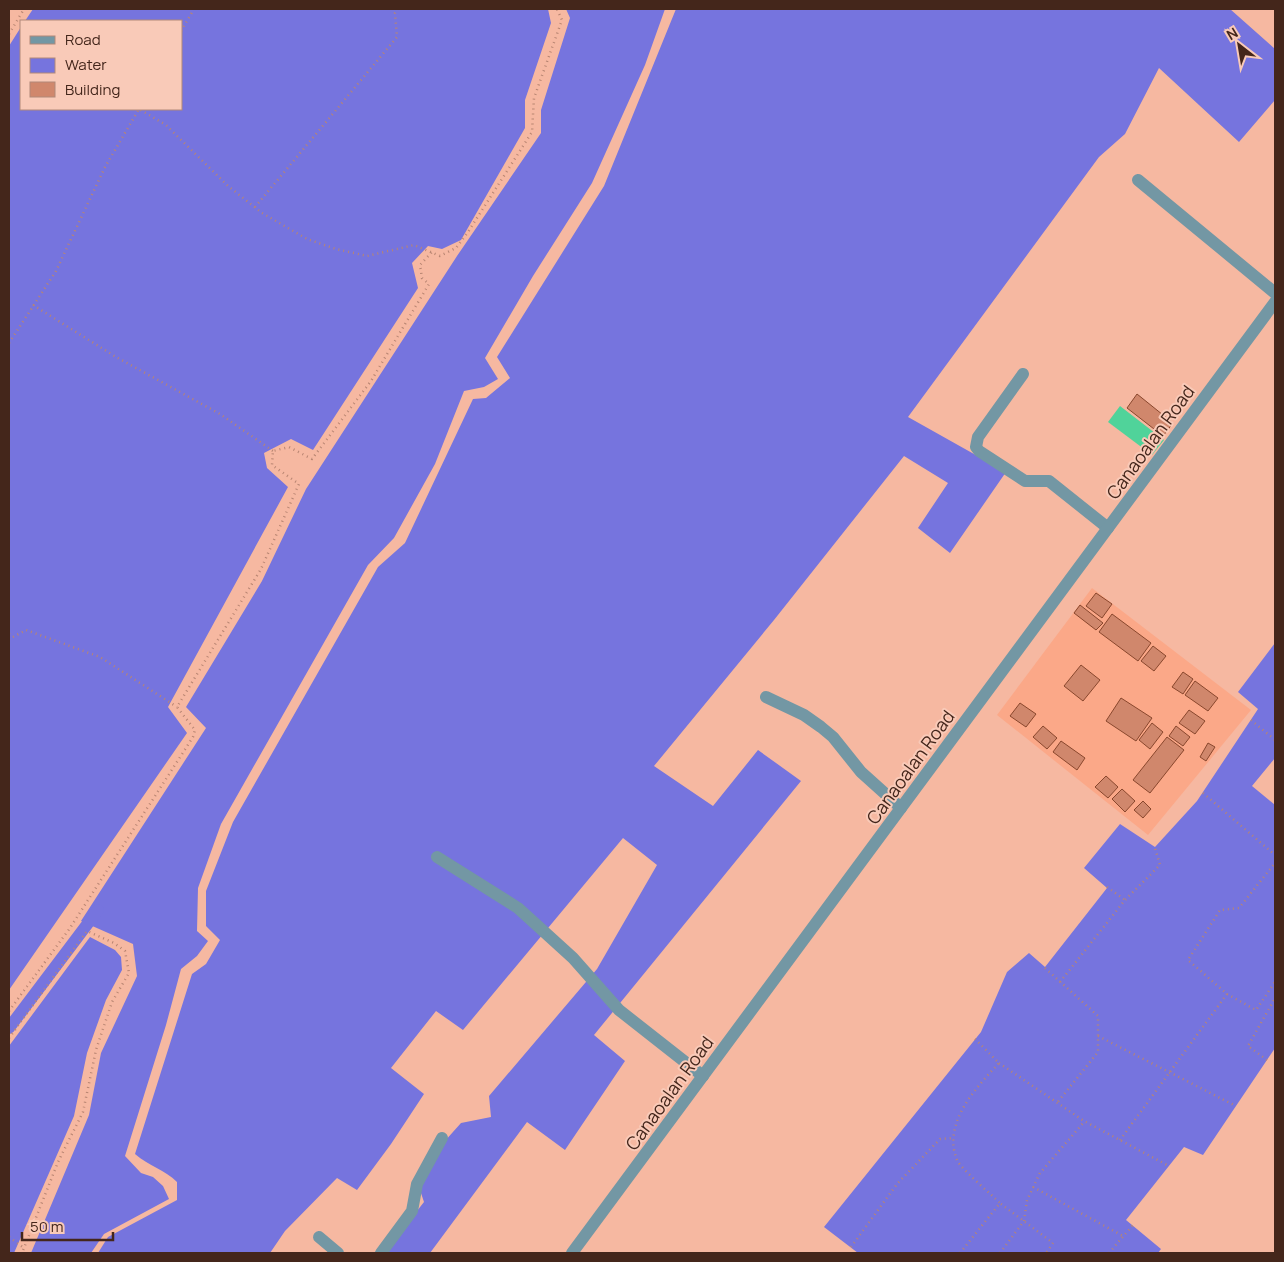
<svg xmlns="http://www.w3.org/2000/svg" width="1284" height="1262" viewBox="0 0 1284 1262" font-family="Manrope,sans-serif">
<rect width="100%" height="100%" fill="#f6b8a1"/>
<path fill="#fba888" d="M1092 588 1251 710 1148 835 997 715Z"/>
<path fill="#50d39a" d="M1120 406 1164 440 1152 455 1108 422Z"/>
<g fill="#7674de">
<path d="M33 9H548L551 23 525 100V128L461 240 442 249 428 246 412 263 418 288 313 450 291 439 264 453 267 468 288 487 168 707 187 733 9 990V46L21 27V109H181V21H25Z"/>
<path d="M566 9H665L645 65 592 183 533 276 485 358 498 379 484 387 464 391 435 464 394 538 368 565 221 824 198 888 197 931 208 941 197 956 181 969 166 1025 125 1156 141 1173 153 1177 163 1186 169 1199 104 1234 91 1253H31L89 1115 101 1053 137 976 133 944 81 921 206 728 186 707 262 581 306 489 457 256 541 133V110L570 18Z"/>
<path d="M676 9H1230L1275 49V100L1239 142 1159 68 1125 134 1099 157 908 417 1006 472 950 553 918 528 948 483 904 456 774 620 654 766 713 806 758 750 801 781 594 1035 625 1061 565 1150 527 1122 430 1253H384L424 1202 419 1187 444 1142 461 1123 491 1117 489 1096 597 969 657 865 623 838 463 1030 436 1011 391 1068 424 1094 391 1144 357 1190 337 1178 285 1231 270 1253H98L108 1237 177 1200V1182C165 1170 149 1166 135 1154L192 974 206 964 220 940 206 926V891L233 822 378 567 405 543 473 399 486 398 510 378 497 357 604 186Z"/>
<path d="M1275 643V758L1252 786 1275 805V1048L1203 1155 1184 1147 1126 1220 1161 1249 1158 1253H858L824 1227 981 1032 1007 972 1029 953 1045 967 1107 888 1084 868 1120 824 1155 847 1197 801 1258 709 1238 692Z"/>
<path d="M90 937 115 950 121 957 122 970 106 1000 87 1053 74 1116 14 1253H9V1046Z"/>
</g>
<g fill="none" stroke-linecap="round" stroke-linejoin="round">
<path stroke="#7674de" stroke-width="12" d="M9 1028 98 910"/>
</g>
<g fill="#d0876c" stroke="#89472d">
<path d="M1137 394 1173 423 1163 436 1127 408Z"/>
<path d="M1096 593 1112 604 1102 618 1086 606Z"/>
<path d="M1080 605 1103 623 1096 630 1074 613Z"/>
<path d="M1112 614 1151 643 1138 661 1099 632Z"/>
<path d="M1153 646 1166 656 1154 671 1141 661Z"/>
<path d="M1081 665 1100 680 1083 701 1064 686Z"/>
<path d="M1183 672 1193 679 1183 694 1172 687Z"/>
<path d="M1195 681 1218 698 1208 711 1185 695Z"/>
<path d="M1121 698 1152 718 1136 741 1106 721Z"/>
<path d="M1020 703 1036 714 1026 727 1010 716Z"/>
<path d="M1189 710 1205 721 1195 734 1179 723Z"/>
<path d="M1152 723 1163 732 1150 749 1139 740Z"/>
<path d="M1043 726 1057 738 1047 749 1033 737Z"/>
<path d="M1176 726 1190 737 1183 746 1169 736Z"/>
<path d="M1167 737 1184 750 1150 793 1133 780Z"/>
<path d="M1061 741 1085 758 1077 770 1053 752Z"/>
<path d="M1208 743 1215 747 1206 761 1200 757Z"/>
<path d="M1106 776 1118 787 1108 798 1095 787Z"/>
<path d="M1122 789 1135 801 1125 812 1112 799Z"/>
<path d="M1143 801 1151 809 1143 818 1134 810Z"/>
</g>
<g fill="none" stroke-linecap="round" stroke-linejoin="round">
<g stroke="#b88572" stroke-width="2.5" stroke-dasharray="1 4" stroke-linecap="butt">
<path d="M181 31 194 9"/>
<path d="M9 34 24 9"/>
<path d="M255 207 397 37 395 13 398 9"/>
<path d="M33 305 116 357 220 414 273 451"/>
<path d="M9 343 56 271 105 167 139 109 166 125 228 186 262 213 307 239 336 249 367 256 414 245 440 256 456 248 468 232 532 132 534 98 562 20 557 9"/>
<path d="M9 634 13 637 26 630 100 657 177 707"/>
<path d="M1251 720 1275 740"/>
<path d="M1203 793 1275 855"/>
<path d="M1107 887 1125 900"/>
<path d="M1045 968 1098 1016V1052L1057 1103"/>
<path d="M1060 982 1125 900 1160 865 1155 848"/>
<path d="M1227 994 1256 1010 1275 982"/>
<path d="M9 1011 70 928 193 737 195 730 177 707 261 569 299 484 272 465 273 451 289 447 312 459 371 381 429 284 422 278 420 265 432 252"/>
<path d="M1098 1036 1236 1106"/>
<path d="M9 1038 87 931 114 943 125 951 129 973 112 1002 96 1050 83 1112 58 1162 22 1253"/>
<path d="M1267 1060 1248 1046 1275 998"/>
<path d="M999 1063 1084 1121 1169 1166"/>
<path d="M1120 1140 1227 994 1188 960 1220 910 1239 908 1275 863"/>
<path d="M1033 1187 1123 1236"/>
<path d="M1001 1204 1053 1243 1046 1253"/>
<path d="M9 1237 24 1248"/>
<path d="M851 1247 897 1184 940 1139 954 1138"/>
<path d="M960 1253 1000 1203C992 1195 960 1168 957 1160 942 1123 976 1088 999 1063L975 1039"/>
<path d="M1000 1253 1024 1221 1027 1200 1040 1173 1084 1122"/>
<path d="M1109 1253 1133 1225"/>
</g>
<g stroke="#7397a4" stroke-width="12">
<path d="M1138 180 1275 293"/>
<path d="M1023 374 978 437 976 447 979 451 1025 481H1049L1108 528"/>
<path d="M766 697 804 715 821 727 833 737 861 772 901 808"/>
<path d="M437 857 518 908 573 958 619 1010 703 1076"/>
<path d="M319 1237 338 1253"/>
<path d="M381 1253 412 1211 417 1184 442 1138"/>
</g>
<path stroke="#7397a4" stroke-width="12" d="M572 1253 1275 302"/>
</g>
<g text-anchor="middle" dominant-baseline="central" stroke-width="4" stroke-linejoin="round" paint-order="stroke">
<g font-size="18" fill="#44261b" stroke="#f9cab8">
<text transform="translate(1150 442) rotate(-54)">Canaoalan Road</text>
<text transform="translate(910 767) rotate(-54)">Canaoalan Road</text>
<text transform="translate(669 1093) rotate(-54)">Canaoalan Road</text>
</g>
</g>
<rect width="1284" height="1262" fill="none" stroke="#44261b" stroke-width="20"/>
<rect x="20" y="20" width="162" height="90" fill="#f9cab8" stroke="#b18879"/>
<rect x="30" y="36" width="25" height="8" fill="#7397a4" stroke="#b18879"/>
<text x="65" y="45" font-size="15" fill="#44261b">Road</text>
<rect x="30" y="58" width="25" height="15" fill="#7674de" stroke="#b18879"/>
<text x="65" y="70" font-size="15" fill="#44261b">Water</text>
<rect x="30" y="82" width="25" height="15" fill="#d0876c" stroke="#b18879"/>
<text x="65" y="95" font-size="15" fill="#44261b">Building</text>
<g transform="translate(1239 45) rotate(329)" stroke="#f9cab8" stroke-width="4" paint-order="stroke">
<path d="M0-4L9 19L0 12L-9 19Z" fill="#44261b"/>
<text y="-8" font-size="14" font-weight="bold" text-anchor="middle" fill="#44261b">N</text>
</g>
<path d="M22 1232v8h91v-8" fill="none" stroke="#44261b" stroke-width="2.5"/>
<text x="30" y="1232" font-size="15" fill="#44261b" stroke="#f9cab8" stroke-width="4" paint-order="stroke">50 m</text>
</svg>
